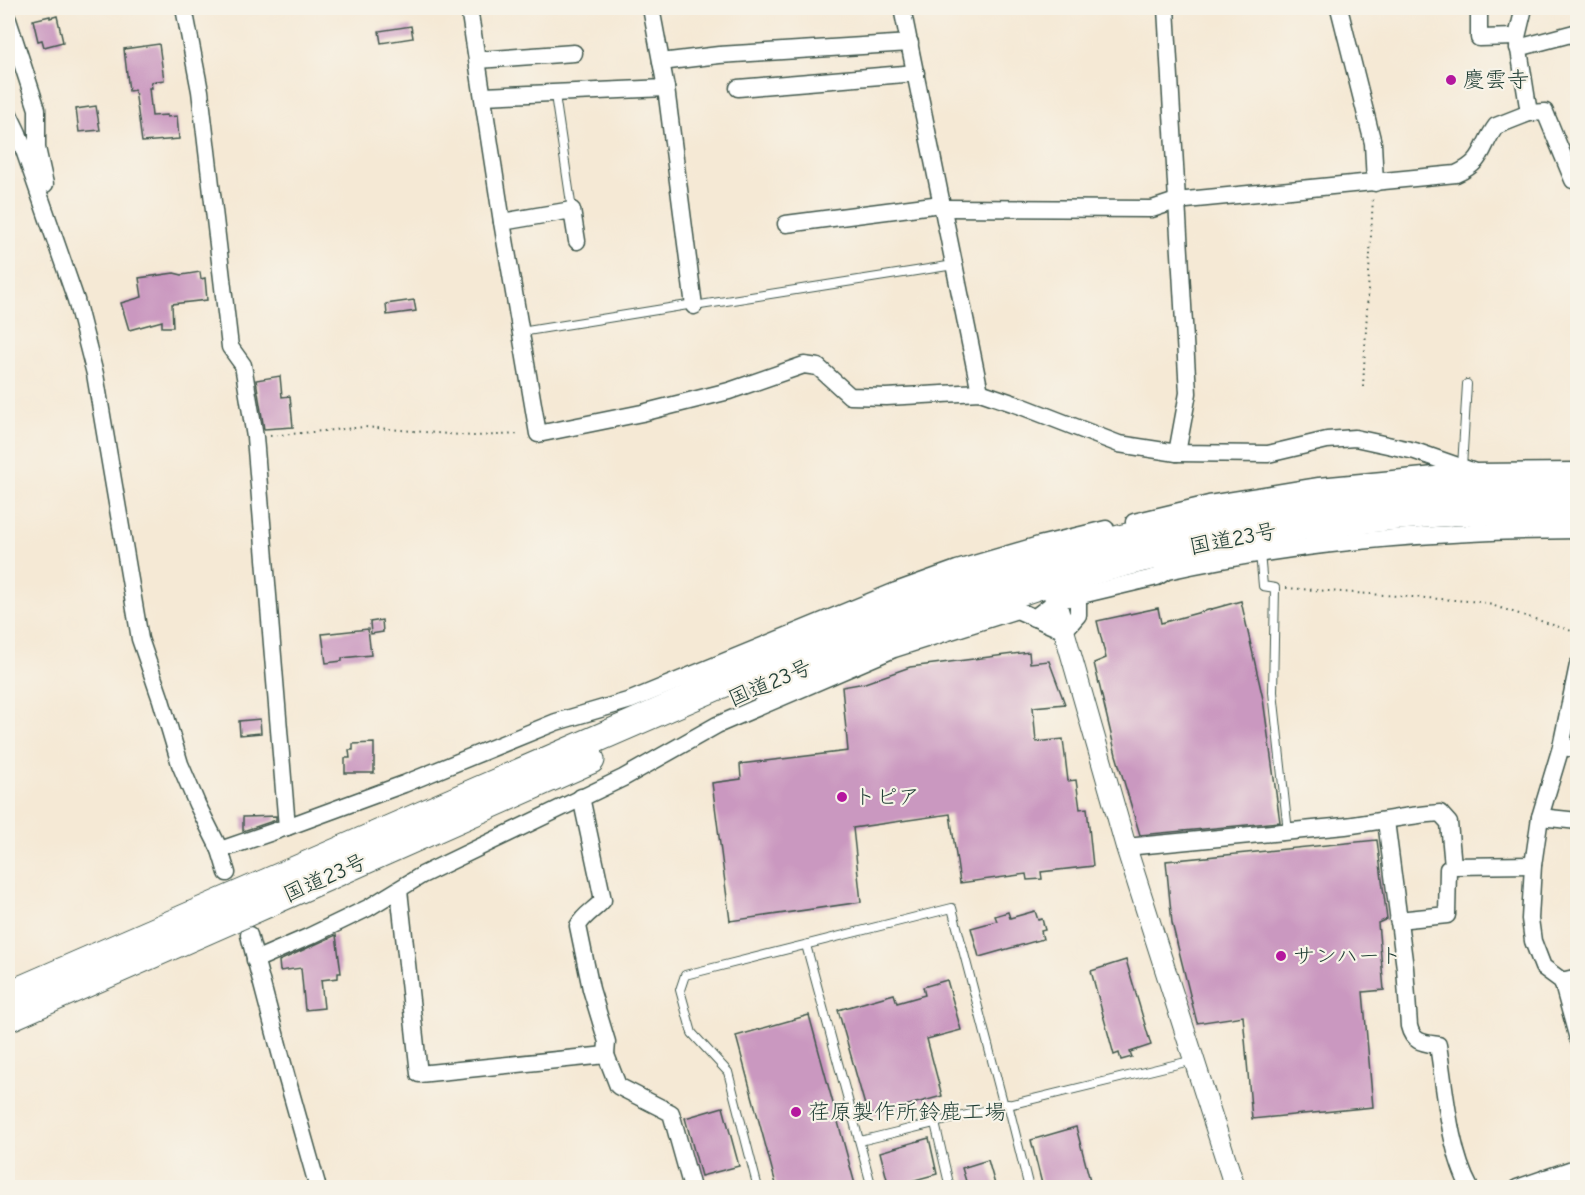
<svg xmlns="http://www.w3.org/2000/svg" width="1585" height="1195" viewBox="0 0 1585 1195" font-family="'Comic Neue','Klee One',sans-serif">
<rect width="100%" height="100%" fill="#f7f3e8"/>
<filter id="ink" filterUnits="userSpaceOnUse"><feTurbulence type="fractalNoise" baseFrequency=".0167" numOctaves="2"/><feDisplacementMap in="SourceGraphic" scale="12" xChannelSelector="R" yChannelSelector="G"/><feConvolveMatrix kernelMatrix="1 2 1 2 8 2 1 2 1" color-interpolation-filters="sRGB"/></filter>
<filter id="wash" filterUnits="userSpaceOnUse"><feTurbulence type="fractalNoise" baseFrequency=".008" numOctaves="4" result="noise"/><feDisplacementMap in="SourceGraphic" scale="24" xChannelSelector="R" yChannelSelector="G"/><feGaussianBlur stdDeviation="1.35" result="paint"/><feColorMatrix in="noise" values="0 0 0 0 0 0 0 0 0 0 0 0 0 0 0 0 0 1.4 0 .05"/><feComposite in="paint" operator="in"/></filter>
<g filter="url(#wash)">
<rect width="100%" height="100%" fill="#f5e9d5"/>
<g id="blocks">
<g fill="#ca98c0">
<path d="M50 16V18L57 16 63 42 44 47 42 40 38 41 33 20Z"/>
<path d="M411 26 413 38 381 43 379 31Z"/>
<path d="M159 44 164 80 151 82 152 88H149L152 116 167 115V117L177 116 179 139 142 142 135 90 129 91 124 49Z"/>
<path d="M96 106 100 130 79 132 76 109Z"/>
<path d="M200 272 201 279 205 278 207 300 172 304 173 327H162V321L129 330 121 303 142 297 139 278 174 273 182 275Z"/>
<path d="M414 300 416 311 387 315 386 304Z"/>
<path d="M280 376 282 397 290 396 293 427 264 429 256 380Z"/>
<path d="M1241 601 1263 699 1280 822 1140 835 1116 755 1094 663 1106 658 1097 621 1158 608 1161 623Z"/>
<path d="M382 620 383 632 371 634 370 622Z"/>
<path d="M368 629 371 655 342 658V661L326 663 322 634Z"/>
<path d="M1029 652 1030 663 1049 661 1065 704 1033 707 1036 742 1063 739 1068 781 1076 780 1080 809 1087 808 1093 866 1041 872 1042 879 1027 880 1026 874 960 883 950 814 853 828 861 902 730 921 712 783 741 779 740 764 848 751 842 687 865 683 910 667Z"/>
<path d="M260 719 261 733 240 735 239 721Z"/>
<path d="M374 743V773H345V758H350L349 750H353V744Z"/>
<path d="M276 816V820L243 831V817Z"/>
<path d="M1377 840 1387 919 1378 923 1384 990 1363 992 1373 1107 1252 1119 1243 1016 1197 1023 1172 923 1166 861Z"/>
<path d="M1035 911 1038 920 1042 919 1045 930 1041 931 1043 939 979 957 971 928 997 921 995 916 1008 912 1010 918Z"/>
<path d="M336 935 341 973H338V978L321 980 324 1008 305 1010 301 968 280 971 279 961Z"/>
<path d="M1126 960 1151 1045 1130 1052 1132 1057 1121 1060 1119 1053 1114 1055 1091 971Z"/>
<path d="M947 980 961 1030 927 1039 942 1096 868 1116 838 1010 894 994 897 1003 925 995 923 987Z"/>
<path d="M809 1015 856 1188H777L736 1036Z"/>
<path d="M723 1107 739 1166 701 1176 685 1118Z"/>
<path d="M1076 1127 1092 1188H1043L1031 1140Z"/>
<path d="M929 1138 937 1174 889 1187 880 1152Z"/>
<path d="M988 1160 996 1188H968L962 1168Z"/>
</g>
</g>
</g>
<g filter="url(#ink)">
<use href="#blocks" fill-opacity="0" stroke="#3f574c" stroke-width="1.5"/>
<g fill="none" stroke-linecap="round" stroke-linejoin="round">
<defs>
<g id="service">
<path d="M555 95 572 210"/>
<path d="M694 306 954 265"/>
<path d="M521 332 694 304"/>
<path d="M1462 467 1467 384"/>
<path d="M1260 553 1263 586 1275 588 1273 692 1288 832"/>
<path d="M806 945 872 1188"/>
<path d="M1008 1104 1029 1188"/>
<path d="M935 1123 950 1188"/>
<path d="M860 1141 1194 1060"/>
<path d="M758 1188 728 1072 692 1033 680 990 685 975 952 908 1004 1106"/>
</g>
<g id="minor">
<path d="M184 8 200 91 230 347 243 365 255 437 287 827 220 850"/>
<path d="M469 8 502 222 538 434 642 413 729 391 804 365 818 367 850 396 886 397 980 392 1021 406 1119 444 1177 453 1268 454 1327 440 1355 438 1415 451 1475 472 1578 471"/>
<path d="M902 8 980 392"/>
<path d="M1166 8 1188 393 1177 453"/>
<path d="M1339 8 1373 143 1375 183"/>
<path d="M1479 8V38L1517 37"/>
<path d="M1524 8 1517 37 1529 113"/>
<path d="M8 20 37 109V148L45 184"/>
<path d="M1518 48 1578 32"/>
<path d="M478 60 574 53"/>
<path d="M661 62 719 55 910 43"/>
<path d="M666 88 694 306"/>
<path d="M738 88 916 73"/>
<path d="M484 96 666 88 651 8"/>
<path d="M8 112 18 133 76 300 95 374 140 639 161 700 180 764 197 804 220 850 227 873"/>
<path d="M942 208 1152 209 1176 201 1456 174C1485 161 1480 148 1496 126L1529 113 1545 112 1573 180H1578"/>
<path d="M502 222 572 210 577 241"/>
<path d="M786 224 941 204"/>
<path d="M1134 522 1209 504 1319 486 1467 472"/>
<path d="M1034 618 1056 601 1157 577 1167 571C1302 541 1439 531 1578 530"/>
<path d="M1578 665 1561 747 1540 817 1533 865 1530 919 1533 941 1543 967 1562 981 1578 1039"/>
<path d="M1561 747 1578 749"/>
<path d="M581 797 603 900C595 910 584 914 578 926L591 989 607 1042 606 1055"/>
<path d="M1540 817 1578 821"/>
<path d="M1386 821 1405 968 1409 1026C1413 1043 1424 1043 1438 1045 1445 1088 1449 1150 1470 1188"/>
<path d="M287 827 404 784 556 722 631 700 896 591 957 569 1039 545 1106 529"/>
<path d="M1126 847C1199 840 1272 833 1345 826 1377 822 1408 815 1440 813L1449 823 1453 866 1533 865"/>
<path d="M399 890 419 1074 606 1055 618 1086 671 1113 692 1188"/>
<path d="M1398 920 1447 915 1448 869 1453 866"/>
<path d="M249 935 286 1075 318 1188"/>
<path d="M255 960 308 937 368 908 422 875 623 778 717 725 894 649 1017 610 1064 631 1078 615V596"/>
<path d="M1562 981 1578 977"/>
<path d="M1517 1188 1578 1167"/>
</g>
<path id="tertiary" d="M1047 571 1126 847 1235 1188"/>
<g id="trunk">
<path d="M761 687 866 643 1050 582 1143 558 1298 527 1386 517 1453 512 1578 510"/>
<path d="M263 884 872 619C956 587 1040 558 1127 537 1275 502 1427 490 1578 488"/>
<path d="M269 903 591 760"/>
</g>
</defs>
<use href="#service" stroke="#3f574c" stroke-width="10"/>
<use href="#minor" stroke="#3f574c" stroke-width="19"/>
<use href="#tertiary" stroke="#3f574c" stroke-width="22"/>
<use href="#trunk" stroke="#3f574c" stroke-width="29"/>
<g stroke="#3f574c" stroke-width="2" stroke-dasharray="1.5 4.5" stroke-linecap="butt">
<path d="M1363 387 1373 197"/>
<path d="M270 436 365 427 472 436 521 434"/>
<path d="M1286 588 1482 602 1578 633"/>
</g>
<use href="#service" stroke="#fff" stroke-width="8"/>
<use href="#minor" stroke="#fff" stroke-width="16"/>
<use href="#tertiary" stroke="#fff" stroke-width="20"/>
<use href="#trunk" stroke="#fff" stroke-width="27"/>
<defs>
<g id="trunk-bridge">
<path d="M8 995 263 884"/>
<path d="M8 1018 269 903"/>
</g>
</defs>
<use href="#trunk-bridge" stroke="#3f574c" stroke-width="29" stroke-linecap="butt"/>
<use href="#trunk-bridge" stroke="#fff" stroke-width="27"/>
</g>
</g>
<g fill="#b5179e" stroke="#f7f3e8" stroke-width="2">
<circle cx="1451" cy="80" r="6"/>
<circle cx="842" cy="797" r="6"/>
<circle cx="1281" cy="956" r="6"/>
<circle cx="796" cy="1112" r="6"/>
</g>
<g text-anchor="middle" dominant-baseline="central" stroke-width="4.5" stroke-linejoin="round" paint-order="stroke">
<g font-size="22" fill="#1f3d34" stroke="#f7f3e8" text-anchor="start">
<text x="1463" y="80">慶雲寺</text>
<text x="854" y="797">トピア</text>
<text x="1293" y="956">サンハート</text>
<text x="808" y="1112">荏原製作所鈴鹿工場</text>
</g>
<g font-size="22" fill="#1f3d34" stroke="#f7f3e8">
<text transform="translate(1233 539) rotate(-11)">国道23号</text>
<text transform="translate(770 683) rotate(-23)">国道23号</text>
<text transform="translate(325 878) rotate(-24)">国道23号</text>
</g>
</g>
<rect width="1585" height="1195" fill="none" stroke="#f7f3e8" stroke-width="30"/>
</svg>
